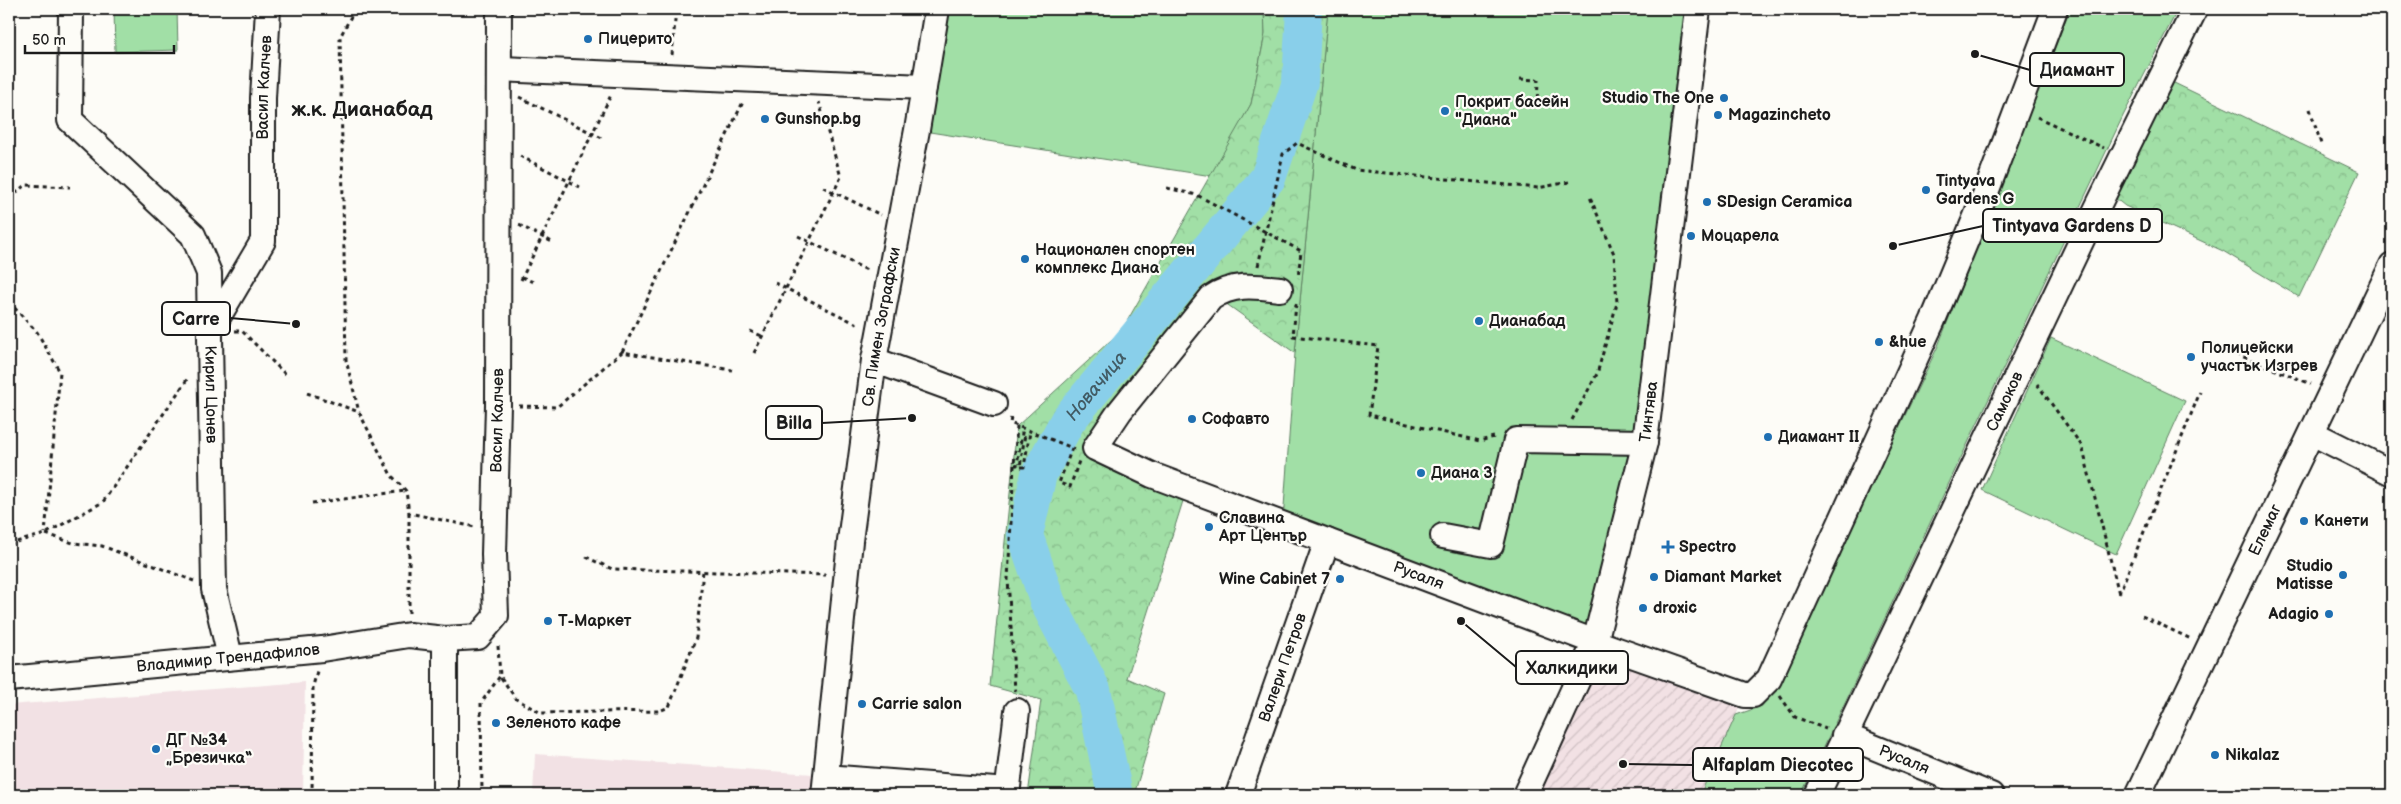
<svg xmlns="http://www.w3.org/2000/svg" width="2401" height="804" viewBox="0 0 2401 804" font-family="'Balsamiq Sans',sans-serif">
<defs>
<pattern id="industrial-furrows" width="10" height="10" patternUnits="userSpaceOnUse" patternTransform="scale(1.25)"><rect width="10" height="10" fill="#f2e1e4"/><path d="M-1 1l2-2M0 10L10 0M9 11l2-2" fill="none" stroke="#cfc0c3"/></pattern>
<pattern id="forest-crowns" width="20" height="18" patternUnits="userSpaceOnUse" patternTransform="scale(1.25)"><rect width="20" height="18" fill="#a1dfa6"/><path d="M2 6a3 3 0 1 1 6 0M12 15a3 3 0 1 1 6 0" fill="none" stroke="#8abf8e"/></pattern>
</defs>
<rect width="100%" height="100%" fill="#fdfcf7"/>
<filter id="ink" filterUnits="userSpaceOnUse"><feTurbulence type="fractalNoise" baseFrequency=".02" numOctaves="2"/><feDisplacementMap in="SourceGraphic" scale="10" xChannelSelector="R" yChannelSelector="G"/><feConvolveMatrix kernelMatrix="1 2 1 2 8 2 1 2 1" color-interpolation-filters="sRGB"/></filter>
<g filter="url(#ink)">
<g fill="#f2e1e4">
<path d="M305 682 303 795H9V705Z"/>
<path d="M535 754 813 774 811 795H533Z"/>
</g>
<path fill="url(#industrial-furrows)" d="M1595 642 1745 695 1700 795H1525Z"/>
<g fill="#a1dfa6" stroke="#5e7e61">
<path d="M114 9H177L178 50 115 52Z"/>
<path d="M937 9H1264L1265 34 1251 104 1212 176 917 130Z"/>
<path d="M1328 9H1698L1645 442 1591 629 1283 521 1295 353Z"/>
<path d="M2070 9H2178L2123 116 1801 795H1700L1736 715 1762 706 1825 583 1938 346Z"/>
<path d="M2051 338 2185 401 2116 554 1982 490Z"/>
</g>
<g fill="url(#forest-crowns)" stroke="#5e7e61">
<path d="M1264 9H1328L1295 353 1207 290 1082 452 1183 501 1127 678 1164 694 1134 795H1028L1041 700 990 686 1017 426 1122 330 1251 104 1265 34Z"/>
<path d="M2170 81 2359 172 2299 297 2223 251 2125 206 2115 198Z"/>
</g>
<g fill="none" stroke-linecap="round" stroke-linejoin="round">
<path stroke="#89cfea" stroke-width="36" id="s1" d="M1115 795 1093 690 1048 603 1025 535 1039 474 1068 420 1268 178 1300 82 1304 9"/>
<defs>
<g id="minor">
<path id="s2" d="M71 9 70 120 193 235 209 273 214 589 230 657"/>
<path d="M499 69 924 87"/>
<path id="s3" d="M1280 289C1254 286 1233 283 1211 298L1120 411 1095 448 1152 475 1595 642 1745 695H1753L1769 679 1933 320 1985 195 2055 9"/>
<path id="s4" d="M210 331 263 241V98L268 9"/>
<path d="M874 360 994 404"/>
<path d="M2312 433 2392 473"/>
<path d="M1443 536 1491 545 1516 440 1645 442"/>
<path id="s5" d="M9 679 322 649 409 635 445 639 478 637 496 616 494 554 498 405 499 9"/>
<path id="s6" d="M1844 735 1991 795"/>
<path d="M826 777 1008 791"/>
<path d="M445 795V639"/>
<path id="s7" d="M824 795 850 541 874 360 917 130 937 9"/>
<path d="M1007 795 1017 711"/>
<path id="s8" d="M1238 795 1327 541"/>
<path id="s9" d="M1525 795 1595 642 1645 442 1698 9"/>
<path id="s10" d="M1817 795 2097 208 2195 9"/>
<path id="s11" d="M2138 795 2392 265"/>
</g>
</defs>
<use href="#minor" stroke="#1c1c1c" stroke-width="28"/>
<g stroke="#1c1c1c" stroke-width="3" stroke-dasharray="4 4" stroke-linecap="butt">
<path d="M355 9 340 37 346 360 359 412"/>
<path d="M672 55 676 9"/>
<path d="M1520 79 1538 80 1537 108"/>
<path d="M519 97 604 139"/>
<path d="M2310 109 2321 144"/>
<path d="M2037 117 2104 148"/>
<path d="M520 156 580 187"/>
<path d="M823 187 881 215"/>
<path d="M1167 188 1197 195 1301 251 1298 278"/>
<path d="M9 199 25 185 70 187"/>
<path d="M519 225 552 242"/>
<path d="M798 236 869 271"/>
<path d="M1258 266 1283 154 1297 143 1356 170 1538 188 1569 182"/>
<path d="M522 277 533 282"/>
<path d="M521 280 611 95"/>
<path d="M775 283 859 325"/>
<path d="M9 302 37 332 60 372 45 533"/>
<path d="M1296 304 1293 336 1378 346 1369 415 1480 441 1494 437"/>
<path d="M235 331H242L288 377"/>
<path d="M750 331 762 336"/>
<path d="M2221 348 2311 384"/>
<path d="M622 352 744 100"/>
<path d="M754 353 841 177 819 102"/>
<path d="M2037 384 2082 446 2119 594"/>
<path d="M307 393 359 412 391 475 406 491 409 513 475 527"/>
<path d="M519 406 557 407 622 352 732 370"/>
<path d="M1011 418 1010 423 1075 449"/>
<path d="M1572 420 1597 374 1617 303 1614 254 1590 197"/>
<path d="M1017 426 1014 465H1017L1022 433 1025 434 1020 467H1024L1030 432"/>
<path d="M1072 448 1059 483 1070 487 1079 461"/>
<path d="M1014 465 1008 579 1015 691"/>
<path d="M312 503 405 491"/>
<path d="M409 513V615"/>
<path d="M46 534 73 543 102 546 194 581"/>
<path d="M9 544 45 534 103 502 188 378"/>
<path d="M586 557 612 569 826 575"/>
<path d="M2119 594 2200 392"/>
<path d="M2142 616 2191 639"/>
<path d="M498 646 500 676 516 699 541 713 659 711 669 707 696 638 703 571"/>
<path d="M1780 696 1795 717 1826 729"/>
<path d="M312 795 313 686 317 671"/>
<path d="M482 795 481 703 500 676"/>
</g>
<use href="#minor" stroke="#fdfcf7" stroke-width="24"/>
</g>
</g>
<g fill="#1f6fb2" stroke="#fdfcf7" stroke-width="2">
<circle cx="588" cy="39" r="5"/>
<circle cx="1724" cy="98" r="5"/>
<circle cx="1445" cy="111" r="5"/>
<circle cx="1718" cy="115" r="5"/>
<circle cx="765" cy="119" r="5"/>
<circle cx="1926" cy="190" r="5"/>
<circle cx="1707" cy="202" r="5"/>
<circle cx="1691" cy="236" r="5"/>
<circle cx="1025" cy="259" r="5"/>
<circle cx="1479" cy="321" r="5"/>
<circle cx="1879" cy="342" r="5"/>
<circle cx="2191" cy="357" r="5"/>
<circle cx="1192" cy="419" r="5"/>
<circle cx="1768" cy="437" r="5"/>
<circle cx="1421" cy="473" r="5"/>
<circle cx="2304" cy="521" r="5"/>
<circle cx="1209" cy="527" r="5"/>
<path d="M1665.5 539.5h5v5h5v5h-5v5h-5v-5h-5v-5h5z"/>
<circle cx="2343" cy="575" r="5"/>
<circle cx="1654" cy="577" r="5"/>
<circle cx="1340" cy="579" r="5"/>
<circle cx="1643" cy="608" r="5"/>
<circle cx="2329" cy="614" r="5"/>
<circle cx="548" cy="621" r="5"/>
<circle cx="862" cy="704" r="5"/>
<circle cx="496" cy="723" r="5"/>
<circle cx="156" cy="749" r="5"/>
<circle cx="2215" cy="755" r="5"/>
</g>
<g text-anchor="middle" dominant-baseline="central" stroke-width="4.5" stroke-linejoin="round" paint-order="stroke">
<g font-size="16" font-weight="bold" fill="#1c1c1c" stroke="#fdfcf7" text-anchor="start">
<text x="598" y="39">Пицерито</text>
<text x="1714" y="98" text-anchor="end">Studio The One</text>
<text x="1455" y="102">Покрит басейн<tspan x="1455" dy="18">"Диана"</tspan></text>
<text x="1728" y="115">Magazincheto</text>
<text x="775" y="119">Gunshop.bg</text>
<text x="1936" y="181">Tintyava<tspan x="1936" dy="18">Gardens G</tspan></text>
<text x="1717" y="202">SDesign Ceramica</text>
<text x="1701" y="236">Моцарела</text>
<text x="1035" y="250">Национален спортен<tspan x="1035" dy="18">комплекс Диана</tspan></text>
<text x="1489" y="321">Дианабад</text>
<text x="1889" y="342">&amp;hue</text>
<text x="2201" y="348">Полицейски<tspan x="2201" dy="18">участък Изгрев</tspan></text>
<text x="1202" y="419">Софавто</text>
<text x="1778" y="437">Диамант II</text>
<text x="1431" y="473">Диана 3</text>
<text x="1219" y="518">Славина<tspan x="1219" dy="18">Арт Център</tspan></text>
<text x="2314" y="521">Канети</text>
<text x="1679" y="547">Spectro</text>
<text x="2333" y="566" text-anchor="end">Studio<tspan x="2333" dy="18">Matisse</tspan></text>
<text x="1664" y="577">Diamant Market</text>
<text x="1330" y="579" text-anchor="end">Wine Cabinet 7</text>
<text x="1653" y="608">droxic</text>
<text x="2319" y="614" text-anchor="end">Adagio</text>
<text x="558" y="621">Т-Маркет</text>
<text x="872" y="704">Carrie salon</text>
<text x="506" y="723">Зеленото кафе</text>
<text x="166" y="740">ДГ №34<tspan x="166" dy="18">„Брезичка“</tspan></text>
<text x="2225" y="755">Nikalaz</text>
</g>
<g font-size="16" fill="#1c1c1c" stroke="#fdfcf7">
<text stroke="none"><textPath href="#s4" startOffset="258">Васил Калчев</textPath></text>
<text stroke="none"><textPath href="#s7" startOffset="472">Св. Пимен Зографски</textPath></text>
<text stroke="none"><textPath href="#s2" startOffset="442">Кирил Цонев</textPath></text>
<text stroke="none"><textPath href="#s10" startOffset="436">Самоков</textPath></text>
<text stroke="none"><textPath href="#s9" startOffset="405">Тинтява</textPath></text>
<text stroke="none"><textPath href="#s5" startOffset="695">Васил Калчев</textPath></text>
<text stroke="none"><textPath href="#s11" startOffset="294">Елемаг</textPath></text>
<text stroke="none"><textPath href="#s3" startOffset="609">Русаля</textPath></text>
<text stroke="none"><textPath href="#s5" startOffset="220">Владимир Трендафилов</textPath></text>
<text stroke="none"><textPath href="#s8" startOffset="135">Валери Петров</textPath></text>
<text stroke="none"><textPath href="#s6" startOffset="65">Русаля</textPath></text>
</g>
<g font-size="18" font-style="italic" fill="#425b64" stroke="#fdfcf7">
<text stroke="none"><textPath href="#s1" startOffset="445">Новачица</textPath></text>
</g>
<g font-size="21" font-weight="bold" fill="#1c1c1c" stroke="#fdfcf7">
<text x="362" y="109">ж.к. Дианабад</text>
</g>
</g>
<path fill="none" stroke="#1c1c1c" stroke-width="2" d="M1975 54L2030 70M1893 246L1983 226M296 324L230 318M912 418L822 423M1461 621L1516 667M1623 764L1693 765"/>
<g fill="#1c1c1c" stroke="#fdfcf7" stroke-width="2">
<circle cx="1975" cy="54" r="5"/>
<circle cx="1893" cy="246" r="5"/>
<circle cx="296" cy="324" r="5"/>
<circle cx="912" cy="418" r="5"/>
<circle cx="1461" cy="621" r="5"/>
<circle cx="1623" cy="764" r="5"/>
</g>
<g fill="#fdfcf7" stroke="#1c1c1c" stroke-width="2">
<rect x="2030" y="53" width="94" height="33" rx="5"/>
<rect x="1983" y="209" width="179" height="33" rx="5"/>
<rect x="162" y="302" width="68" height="33" rx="5"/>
<rect x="766" y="406" width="56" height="33" rx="5"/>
<rect x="1516" y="651" width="112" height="33" rx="5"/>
<rect x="1693" y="748" width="170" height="33" rx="5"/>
</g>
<g font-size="18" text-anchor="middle" font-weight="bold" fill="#1c1c1c">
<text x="2077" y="76">Диамант</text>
<text x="2072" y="232">Tintyava Gardens D</text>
<text x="196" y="325">Carre</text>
<text x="794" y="429">Billa</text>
<text x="1572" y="674">Халкидики</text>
<text x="1778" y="771">Alfaplam Diecotec</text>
</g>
<rect width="2401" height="804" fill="none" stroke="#fdfcf7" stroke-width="30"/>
<rect x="15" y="15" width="2371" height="774" fill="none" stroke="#1c1c1c" stroke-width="2" filter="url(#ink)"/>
<path d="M25 45v8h149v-8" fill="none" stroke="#1c1c1c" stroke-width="2.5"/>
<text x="32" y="45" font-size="15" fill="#1c1c1c" stroke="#fdfcf7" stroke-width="4" paint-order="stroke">50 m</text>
</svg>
